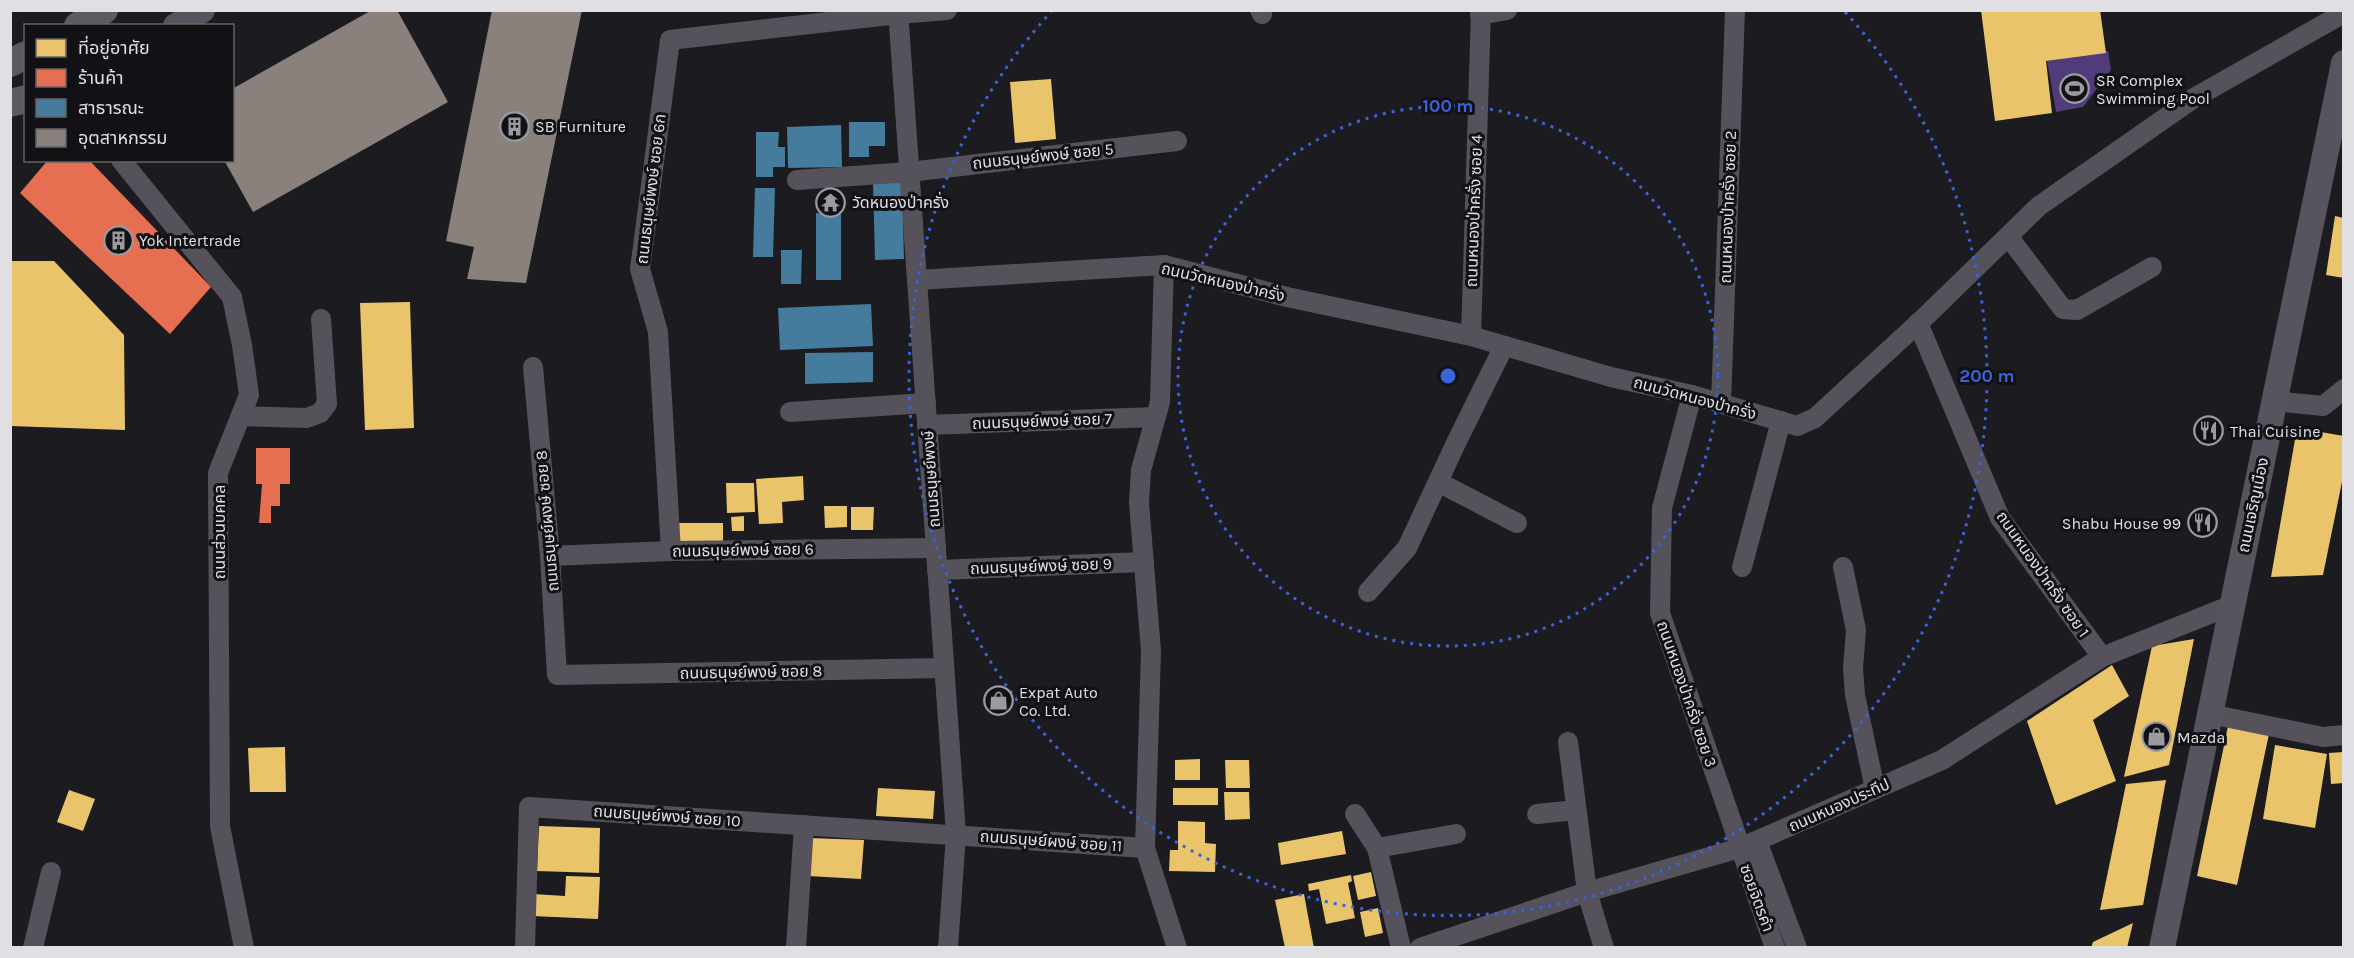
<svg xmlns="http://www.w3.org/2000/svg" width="2354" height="958" viewBox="0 0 2354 958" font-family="Karla,'Noto Sans Thai',sans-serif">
<rect width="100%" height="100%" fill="#1c1b1f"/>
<path fill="#503b7b" d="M2108 51 2111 70 2083 107 2056 112 2047 61Z"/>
<g fill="#e9c46a">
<path d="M1981 10H2100L2106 53 2046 61 2052 113 1995 121Z"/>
<path d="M1051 79 1056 139 1015 143 1010 82Z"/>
<path d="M2335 216 2344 218V278L2326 275Z"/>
<path d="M10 261H54L124 335 125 430 10 426Z"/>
<path d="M410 302 414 428 365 430 360 303Z"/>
<path d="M2297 428 2344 436V472L2323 575 2271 577Z"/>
<path d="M803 476 804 500 782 502 783 523 759 524 756 479Z"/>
<path d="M726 483H754L755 512 727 513Z"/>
<path d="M824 506H847V527L825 528Z"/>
<path d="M851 507H874L873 530H851Z"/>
<path d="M744 516V531H732L731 517Z"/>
<path d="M677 523H723V546L677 547Z"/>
<path d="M2194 639 2169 765 2124 777 2152 646Z"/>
<path d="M2112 665 2129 696 2093 720 2116 781 2056 805 2027 721Z"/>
<path d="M2228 726 2269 734 2237 885 2197 876Z"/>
<path d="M2275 745 2327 754 2315 828 2263 819Z"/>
<path d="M285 747 286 792H250L248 748Z"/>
<path d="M2343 752 2344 783 2331 784 2329 753Z"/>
<path d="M1200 759V780H1175V760Z"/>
<path d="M1225 760H1249L1250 788H1226Z"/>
<path d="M2166 780 2143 905 2100 910 2126 784Z"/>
<path d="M878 788 935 791 933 819 876 816Z"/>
<rect x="1173" y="788" width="45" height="17"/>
<path d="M69 790 95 799 83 831 57 822Z"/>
<path d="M1224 792H1249L1250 819 1225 820Z"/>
<path d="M1178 821 1205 822V843L1216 844 1215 872 1169 871 1170 850H1178Z"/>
<path d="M539 826 600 828 599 873 537 871Z"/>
<path d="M1342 831 1346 854 1281 865 1278 843Z"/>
<path d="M810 838 864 840 861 879 808 876Z"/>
<path d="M1371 872 1376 896 1358 900 1353 876Z"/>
<path d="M1351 875 1352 881 1348 883 1355 918 1326 924 1319 889 1309 891 1308 884Z"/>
<path d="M566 876 600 877 598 919 532 916 533 894 565 896Z"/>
<path d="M1304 894 1314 948H1285L1275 900Z"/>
<path d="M1378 908 1383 933 1365 937 1360 912Z"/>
<path d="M2133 923 2127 948H2091L2093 942Z"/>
</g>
<g fill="#e76f51">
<path d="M48 160H89L211 287 170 334 20 193Z"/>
<path d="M256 448H290V484H280V506H271V523H259L262 484H256Z"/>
</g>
<g fill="#457b9d">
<path d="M849 122H885V146H869V157H849Z"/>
<path d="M841 125 842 167 788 168 787 127Z"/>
<path d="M756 132H779L778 147H785V167H773V177H756Z"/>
<path d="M902 182 904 259 875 260 873 183Z"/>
<path d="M755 188H775L773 257H753Z"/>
<path d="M816 213 841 214V280H816Z"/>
<path d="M781 250H802L801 284H781Z"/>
<path d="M871 304 873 346 780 350 778 308Z"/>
<path d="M873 352V382L805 384V353Z"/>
</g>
<g fill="#8a817c">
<path d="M372 10H397L448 102 253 212 224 160H232V89Z"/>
<path d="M492 10H582L526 283 467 279 474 247 446 241Z"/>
</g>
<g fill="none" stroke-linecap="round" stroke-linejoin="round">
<g stroke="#55525c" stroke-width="20">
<path d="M898 10 956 834 948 948"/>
<path d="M1260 10 1262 14"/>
<path d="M1480 15 1507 10"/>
<path d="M121 160 232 297 242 345 249 395 218 473 220 826 244 948"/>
<path d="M797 180 909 172 1177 141"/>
<path d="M2008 236 2063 309 2077 310 2152 267"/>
<path d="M1164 265 1160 402 1141 470 1139 503 1151 651 1145 848 1177 948"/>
<path d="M917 280 1164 265 1287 297 1471 336 1611 377 1692 395 1797 426 1815 418 1926 316 2039 206 2194 98 2344 13"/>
<path d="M1918 323 2000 518 2102 657"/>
<path d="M1471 336 1481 10"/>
<path d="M533 367 550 556 557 675 944 668"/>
<path d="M1692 395 1662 508 1660 613 1775 948"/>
<path d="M2274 401 2323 406 2344 389"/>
<path d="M1721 404 1735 10"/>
<path d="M790 412 926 403"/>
<path d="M241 416 307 418 320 413 327 404 321 319"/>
<path d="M927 425 1156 417"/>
<path d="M1438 482 1517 523"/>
<path d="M671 551 658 332 640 269 670 40 898 14 947 10"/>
<path d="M550 556 671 551 936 548"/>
<path d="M1742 567 1781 421"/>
<path d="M1843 567 1856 630 1853 668 1855 695 1875 789"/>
<path d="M937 570 1144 562"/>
<path d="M1368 592 1407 548 1457 441 1504 346"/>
<path d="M2210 714 2323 737 2344 735"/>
<path d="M1568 742 1587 892 1604 948"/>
<path d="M1355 814 1377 848 1401 948"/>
<path d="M1537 814 1576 810"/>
<path d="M1757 841 1797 948"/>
<path d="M1377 848 1456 834"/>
<path d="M33 948 51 872"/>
<path d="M525 948 529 807 1145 848"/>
<path d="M796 948 804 825"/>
<path d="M1420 948 1587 892 1740 848 1942 760 2102 657 2232 605"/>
</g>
<g stroke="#57545f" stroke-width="26">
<path d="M176 26 202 10"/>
<path d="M2162 948 2344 63"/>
</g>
<g stroke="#5c5a63" stroke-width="28">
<path d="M78 26 104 10"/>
<path d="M10 63 26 55"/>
<path d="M10 103 26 99"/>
</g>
</g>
<g fill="none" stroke="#3a64da" stroke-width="3" stroke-dasharray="3 6">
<circle cx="1448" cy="376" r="270"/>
<path d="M1845 12A539 539 0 1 1 1051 12"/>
</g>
<defs>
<symbol id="stadium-ring" viewBox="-11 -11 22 22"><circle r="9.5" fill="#121116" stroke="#9b9a9e" stroke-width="1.5"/><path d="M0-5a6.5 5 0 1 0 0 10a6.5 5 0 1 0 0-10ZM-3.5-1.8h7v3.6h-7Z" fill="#9b9a9e"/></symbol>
<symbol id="building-ring" viewBox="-11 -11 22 22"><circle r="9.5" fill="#121116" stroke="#9b9a9e" stroke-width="1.5"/><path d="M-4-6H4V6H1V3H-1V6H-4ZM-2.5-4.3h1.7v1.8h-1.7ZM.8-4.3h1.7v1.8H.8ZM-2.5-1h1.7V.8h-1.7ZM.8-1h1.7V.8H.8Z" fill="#9b9a9e"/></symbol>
<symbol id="temple-ring" viewBox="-11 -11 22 22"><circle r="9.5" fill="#121116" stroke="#9b9a9e" stroke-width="1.5"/><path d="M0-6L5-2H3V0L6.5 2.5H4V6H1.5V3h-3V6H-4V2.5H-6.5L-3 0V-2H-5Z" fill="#9b9a9e"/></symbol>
<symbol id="restaurant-ring" viewBox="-11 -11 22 22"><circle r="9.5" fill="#121116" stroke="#9b9a9e" stroke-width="1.5"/><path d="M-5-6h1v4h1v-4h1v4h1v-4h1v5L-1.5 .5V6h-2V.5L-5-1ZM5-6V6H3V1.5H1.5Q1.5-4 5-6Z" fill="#9b9a9e"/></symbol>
<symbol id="shop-ring" viewBox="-11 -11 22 22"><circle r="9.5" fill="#121116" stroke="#9b9a9e" stroke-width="1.5"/><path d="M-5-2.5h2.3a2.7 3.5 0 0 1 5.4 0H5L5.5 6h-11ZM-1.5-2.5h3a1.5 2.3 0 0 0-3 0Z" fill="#9b9a9e"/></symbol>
</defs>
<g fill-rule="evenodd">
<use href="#stadium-ring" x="2058" y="72" width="33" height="33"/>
<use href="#building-ring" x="498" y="110" width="33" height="33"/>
<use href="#temple-ring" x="814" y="186" width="33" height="33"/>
<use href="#building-ring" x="102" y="224" width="33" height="33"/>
<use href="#restaurant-ring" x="2192" y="414" width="33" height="33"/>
<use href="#restaurant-ring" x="2186" y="506" width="33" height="33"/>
<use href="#shop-ring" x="982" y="684" width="33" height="33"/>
<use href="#shop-ring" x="2140" y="720" width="33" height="33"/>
</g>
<g text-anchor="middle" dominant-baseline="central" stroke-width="6" stroke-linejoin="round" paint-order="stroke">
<g font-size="16" fill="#e0dfe3" stroke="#121116" text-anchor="start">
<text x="2096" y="80">SR Complex<tspan x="2096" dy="18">Swimming Pool</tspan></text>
<text x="535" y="126">SB Furniture</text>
<text x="852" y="202">วัดหนองป่าครั่ง</text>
<text x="139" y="240">Yok Intertrade</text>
<text x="2230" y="431">Thai Cuisine</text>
<text x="2181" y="523" text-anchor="end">Shabu House 99</text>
<text x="1019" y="692">Expat Auto<tspan x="1019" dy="18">Co. Ltd.</tspan></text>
<text x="2177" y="737">Mazda</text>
</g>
<g font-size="16" fill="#e0dfe3" stroke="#121116">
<text transform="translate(1043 156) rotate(-6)">ถนนธนุษย์พงษ์ ซอย 5</text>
<text transform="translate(651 189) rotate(-83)">ถนนธนุษย์พงษ์ ซอย 6ก</text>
<text transform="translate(1728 207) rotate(-88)">ถนนหนองป่าครั่ง ซอย 2</text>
<text transform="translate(1474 211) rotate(-88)">ถนนหนองป่าครั่ง ซอย 4</text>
<text transform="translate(1223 282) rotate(13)">ถนนวัดหนองป่าครั่ง</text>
<text transform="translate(1695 398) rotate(15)">ถนนวัดหนองป่าครั่ง</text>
<text transform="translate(1042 421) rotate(-2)">ถนนธนุษย์พงษ์ ซอย 7</text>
<text transform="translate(931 479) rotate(-94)">ถนนธนุษย์พงษ์</text>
<text transform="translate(2253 505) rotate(-78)">ถนนเจริญเมือง</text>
<text transform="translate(547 521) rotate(-95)">ถนนธนุษย์ผงษ์ ซอย 8</text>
<text transform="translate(219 532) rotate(-90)">ถนนส่วนบคคล</text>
<text transform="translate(743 550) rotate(-1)">ถนนธนุษย์พงษ์ ซอย 6</text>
<text transform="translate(1041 566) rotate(-2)">ถนนธนุษย์พงษ์ ซอย 9</text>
<text transform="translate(2043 574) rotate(55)">ถนนหนองป่าครั่ง ซอย 1</text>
<text transform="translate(751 672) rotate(-1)">ถนนธนุษย์พงษ์ ซอย 8</text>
<text transform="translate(1687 694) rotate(71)">ถนนหนองป่าครั่ง ซอย 3</text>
<text transform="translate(1839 805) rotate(-24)">ถนนหนองประทีป</text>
<text transform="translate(667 816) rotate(4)">ถนนธนุษย์พงษ์ ซอย 10</text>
<text transform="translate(1051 841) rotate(4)">ถนนธนุษย์ผงษ์ ซอย 11</text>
<text transform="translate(1757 898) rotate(70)">ซอยจิตรคำ</text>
</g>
</g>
<circle cx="1448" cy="376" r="9" fill="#3a64da" stroke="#121116" stroke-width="3"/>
<g font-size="18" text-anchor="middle" font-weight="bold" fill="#3a64da" stroke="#121116" stroke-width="6" stroke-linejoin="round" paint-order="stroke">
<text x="1448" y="112">100 m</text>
<text x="1987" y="382">200 m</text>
</g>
<rect width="2354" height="958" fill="none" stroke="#e0dfe3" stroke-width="24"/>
<rect x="24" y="24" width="210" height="138" fill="#121116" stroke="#646368" stroke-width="1.5"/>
<rect x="36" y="39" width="30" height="18" fill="#e9c46a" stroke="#646368" stroke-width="1.5"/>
<text x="78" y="54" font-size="18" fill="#e0dfe3">ที่อยู่อาศัย</text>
<rect x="36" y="69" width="30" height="18" fill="#e76f51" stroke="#646368" stroke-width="1.5"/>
<text x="78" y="84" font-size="18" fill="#e0dfe3">ร้านค้า</text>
<rect x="36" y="99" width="30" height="18" fill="#457b9d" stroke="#646368" stroke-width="1.5"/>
<text x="78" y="114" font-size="18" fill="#e0dfe3">สาธารณะ</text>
<rect x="36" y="129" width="30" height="18" fill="#8a817c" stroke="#646368" stroke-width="1.5"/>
<text x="78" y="144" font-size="18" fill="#e0dfe3">อุตสาหกรรม</text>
</svg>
